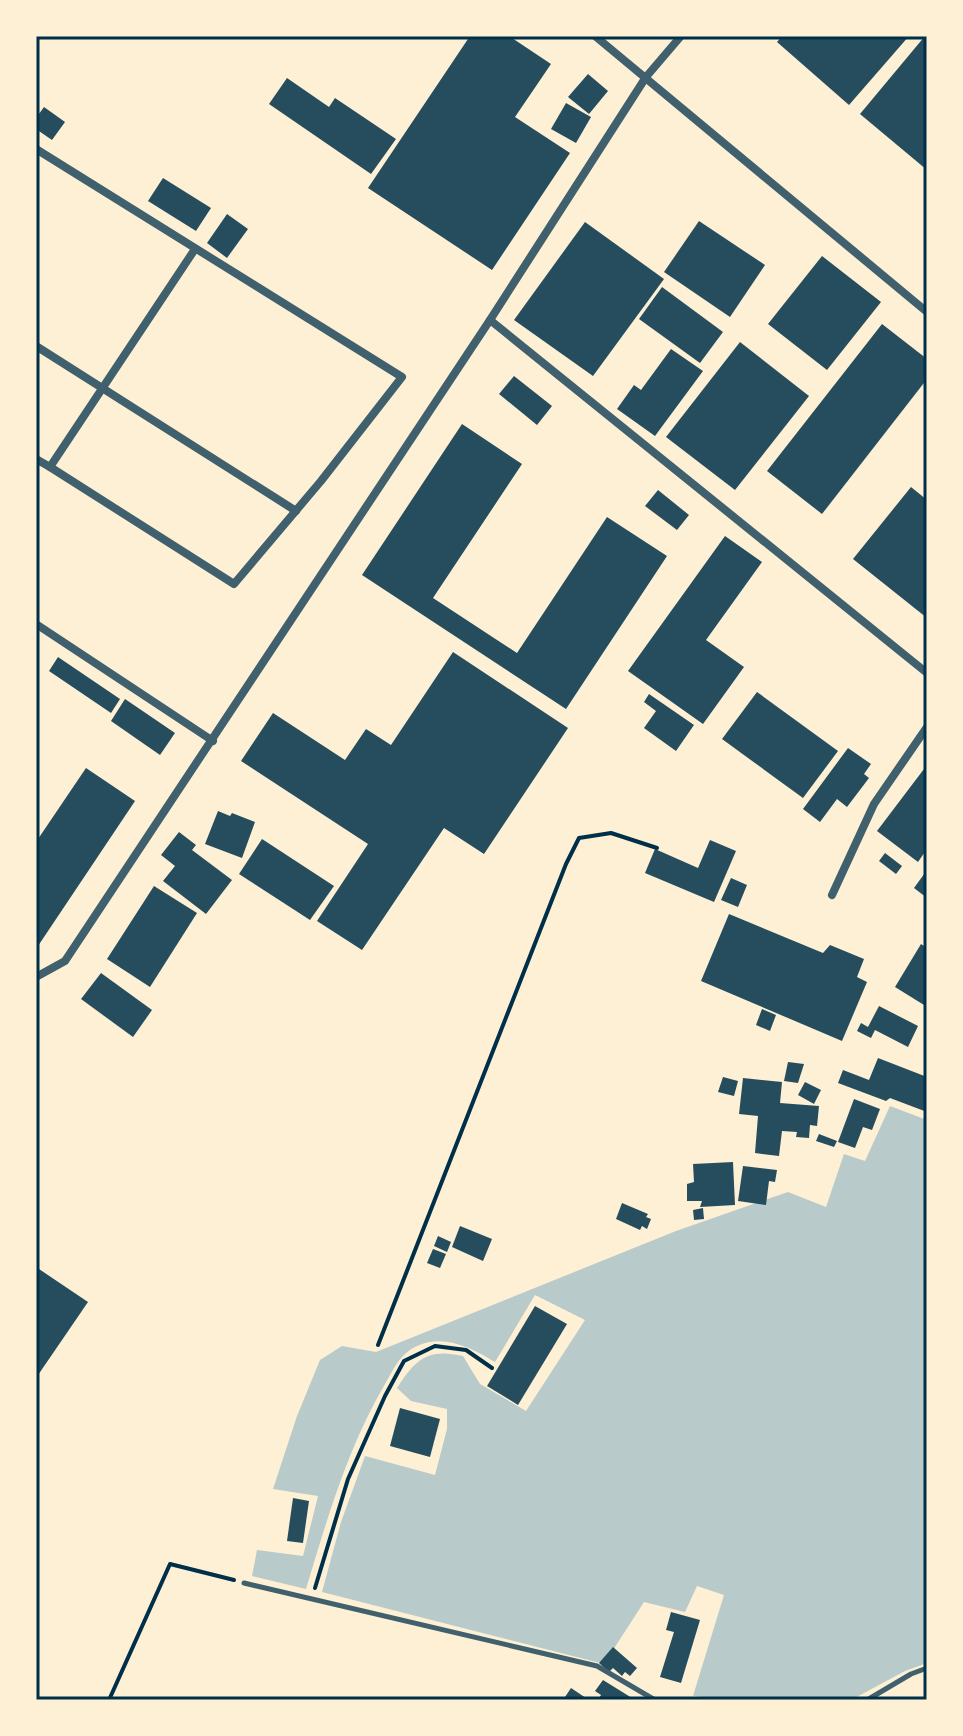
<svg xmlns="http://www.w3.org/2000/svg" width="963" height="1736" viewBox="0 0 963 1736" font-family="'DM Sans',sans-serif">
<rect width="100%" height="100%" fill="#fdf0d5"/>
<path fill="#b9caca" d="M890 1106 927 1120V1663L905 1671 851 1700H734L693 1696 724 1595 697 1586 685 1612 644 1602 604 1664 322 1592 341 1522 365 1456 435 1475 447 1429V1409L411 1401 397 1388C416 1359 427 1348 463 1356L480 1384 526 1411 585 1320 535 1295 495 1362C470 1347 439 1331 410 1350 398 1358 392 1372 385 1384 348 1447 327 1519 306 1589L252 1576 257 1550 303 1556 318 1496 273 1489 297 1416 320 1360 342 1346 376 1352 676 1231 788 1192 826 1207 844 1154 865 1161Z"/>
<g fill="#264d5e">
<path d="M470 36H509L551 64 515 117 570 153 492 270 368 188Z"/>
<path d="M782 36H909L849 105 777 42Z"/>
<path d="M925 36H927V170L860 114Z"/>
<path d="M588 74 608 91 589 114 568 97Z"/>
<path d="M287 78 329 107 335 98 396 139 371 174 269 104Z"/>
<path d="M566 103 591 117 576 143 551 129Z"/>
<path d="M44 107 65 122 52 140 36 129V118Z"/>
<path d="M163 178 211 208 196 231 148 201Z"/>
<path d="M227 214 248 229 227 258 207 243Z"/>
<path d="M699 221 765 265 730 317 664 272Z"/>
<path d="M585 222 664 279 593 376 514 320Z"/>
<path d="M822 256 881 302 827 370 768 324Z"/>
<path d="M662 287 723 332 700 363 639 319Z"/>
<path d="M882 324 927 359V379L822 514 767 471Z"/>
<path d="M740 342 809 396 735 490 666 437Z"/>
<path d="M671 349 703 371 655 436 617 409 634 385 641 390Z"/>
<path d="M514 376 552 406 537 425 499 394Z"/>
<path d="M462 424 522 464 433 598 517 653 607 517 667 556 566 709 362 575Z"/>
<path d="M911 487 927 500V618L853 559Z"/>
<path d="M658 490 689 515 677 530 645 506Z"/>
<path d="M725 536 762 562 706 640 744 667 703 724 628 671Z"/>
<path d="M453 652 568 728 484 854 444 828 362 950 317 921 368 844 241 761 273 713 345 760 366 729 391 745Z"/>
<path d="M58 657 120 699 111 713 49 671Z"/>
<path d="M757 692 838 751 803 798 722 739Z"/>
<path d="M649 694 694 725 676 751 644 728 656 711 644 702Z"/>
<path d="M125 699 175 733 160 755 111 721Z"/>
<path d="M848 748 871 764 864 774 869 778 847 807 837 799 820 822 803 809Z"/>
<path d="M927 765V849L918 862 877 831Z"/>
<path d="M86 768 135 801 36 949V842Z"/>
<path d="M218 811 230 816 232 813 255 822 242 858 205 844Z"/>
<path d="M179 832 196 845 192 850 232 880 206 914 163 881 175 866 161 855Z"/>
<path d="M262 839 334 886 310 920 239 874Z"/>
<path d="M710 840 736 851 714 902 645 873 655 849 698 868Z"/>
<path d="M885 853 902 866 896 874 879 861Z"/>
<path d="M927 870V898L914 888Z"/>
<path d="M731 878 747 885 738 907 721 900Z"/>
<path d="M154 886 197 913 150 987 107 959Z"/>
<path d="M729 914 823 953 830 945 864 959 857 977 867 982 842 1041 701 981Z"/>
<path d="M921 944 927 948V1000L924 1005 895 987Z"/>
<path d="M101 973 152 1010 133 1037 81 999Z"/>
<path d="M879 1006 918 1026 908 1047 875 1030 871 1038 857 1031 861 1023 868 1027Z"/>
<path d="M762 1009 776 1015 770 1031 756 1025Z"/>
<path d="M878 1058 927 1077V1112L890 1098 886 1101 838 1083 843 1070 869 1080Z"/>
<path d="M788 1062 804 1064 798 1083 784 1081Z"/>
<path d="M723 1077 738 1081 734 1096 718 1092Z"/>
<path d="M743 1078 782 1082 780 1103 819 1106 817 1126 810 1125 809 1138 796 1137 797 1132 782 1131 779 1156 755 1153 758 1116 739 1114Z"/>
<path d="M805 1082 821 1090 814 1104 798 1095Z"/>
<path d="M854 1099 880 1109 872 1130 863 1127 855 1148 838 1142Z"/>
<path d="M819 1134 837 1141 834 1147 816 1141Z"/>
<path d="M733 1162 735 1205 700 1207 702 1201H687V1184L694 1182 693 1164Z"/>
<path d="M743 1166 777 1170 775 1182 769 1181 766 1205 738 1201Z"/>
<path d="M622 1203 648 1214 646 1217 651 1219 647 1229 642 1226 640 1230 616 1219Z"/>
<path d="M703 1208 704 1219 694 1220 693 1210Z"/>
<path d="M460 1226 492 1239 483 1261 452 1247Z"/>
<path d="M438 1236 451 1242 447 1252 434 1246Z"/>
<path d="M433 1249 446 1254 440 1268 427 1263Z"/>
<path d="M36 1267 88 1302 36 1378Z"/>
<path d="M535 1306 567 1324 518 1405 487 1386Z"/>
<path d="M400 1408 440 1419 430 1457 390 1446Z"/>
<path d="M293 1498 309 1501 303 1543 287 1541Z"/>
<path d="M671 1612 700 1620 681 1683 660 1677 674 1632 666 1630Z"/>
<path d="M613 1647 637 1668 630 1676 625 1672 622 1676 613 1668 609 1672 599 1663Z"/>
<path d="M603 1680 632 1698 631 1700H598L601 1695 595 1691Z"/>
<path d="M571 1688 589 1700H563Z"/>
</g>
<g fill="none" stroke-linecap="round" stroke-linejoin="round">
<g stroke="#003049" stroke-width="4">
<path d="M378 1345 566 864 579 838 611 833 657 848"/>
<path d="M315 1588 348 1479 385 1396 404 1361 435 1346 466 1350 492 1368"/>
<path d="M109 1700 170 1564 234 1580"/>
</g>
<g stroke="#3f606c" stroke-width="5">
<path d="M244 1583 597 1666 655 1700"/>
<path d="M867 1700 911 1674 927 1668"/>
</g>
<g stroke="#3f606c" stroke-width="8">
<path d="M595 36 927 312"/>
<path d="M36 149 402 377 321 481 234 584 50 467"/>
<path d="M490 320 927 673"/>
<path d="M36 346 296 511"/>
<path d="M36 459 50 467 195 249"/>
<path d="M36 624 213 741"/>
<path d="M832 895 874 804 927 727"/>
<path d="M36 977 65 961 490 320 646 77 681 36"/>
</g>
</g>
<rect width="963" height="1736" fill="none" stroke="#fdf0d5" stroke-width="76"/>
<rect x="38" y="38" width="887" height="1660" fill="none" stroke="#003049" stroke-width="3"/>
</svg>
